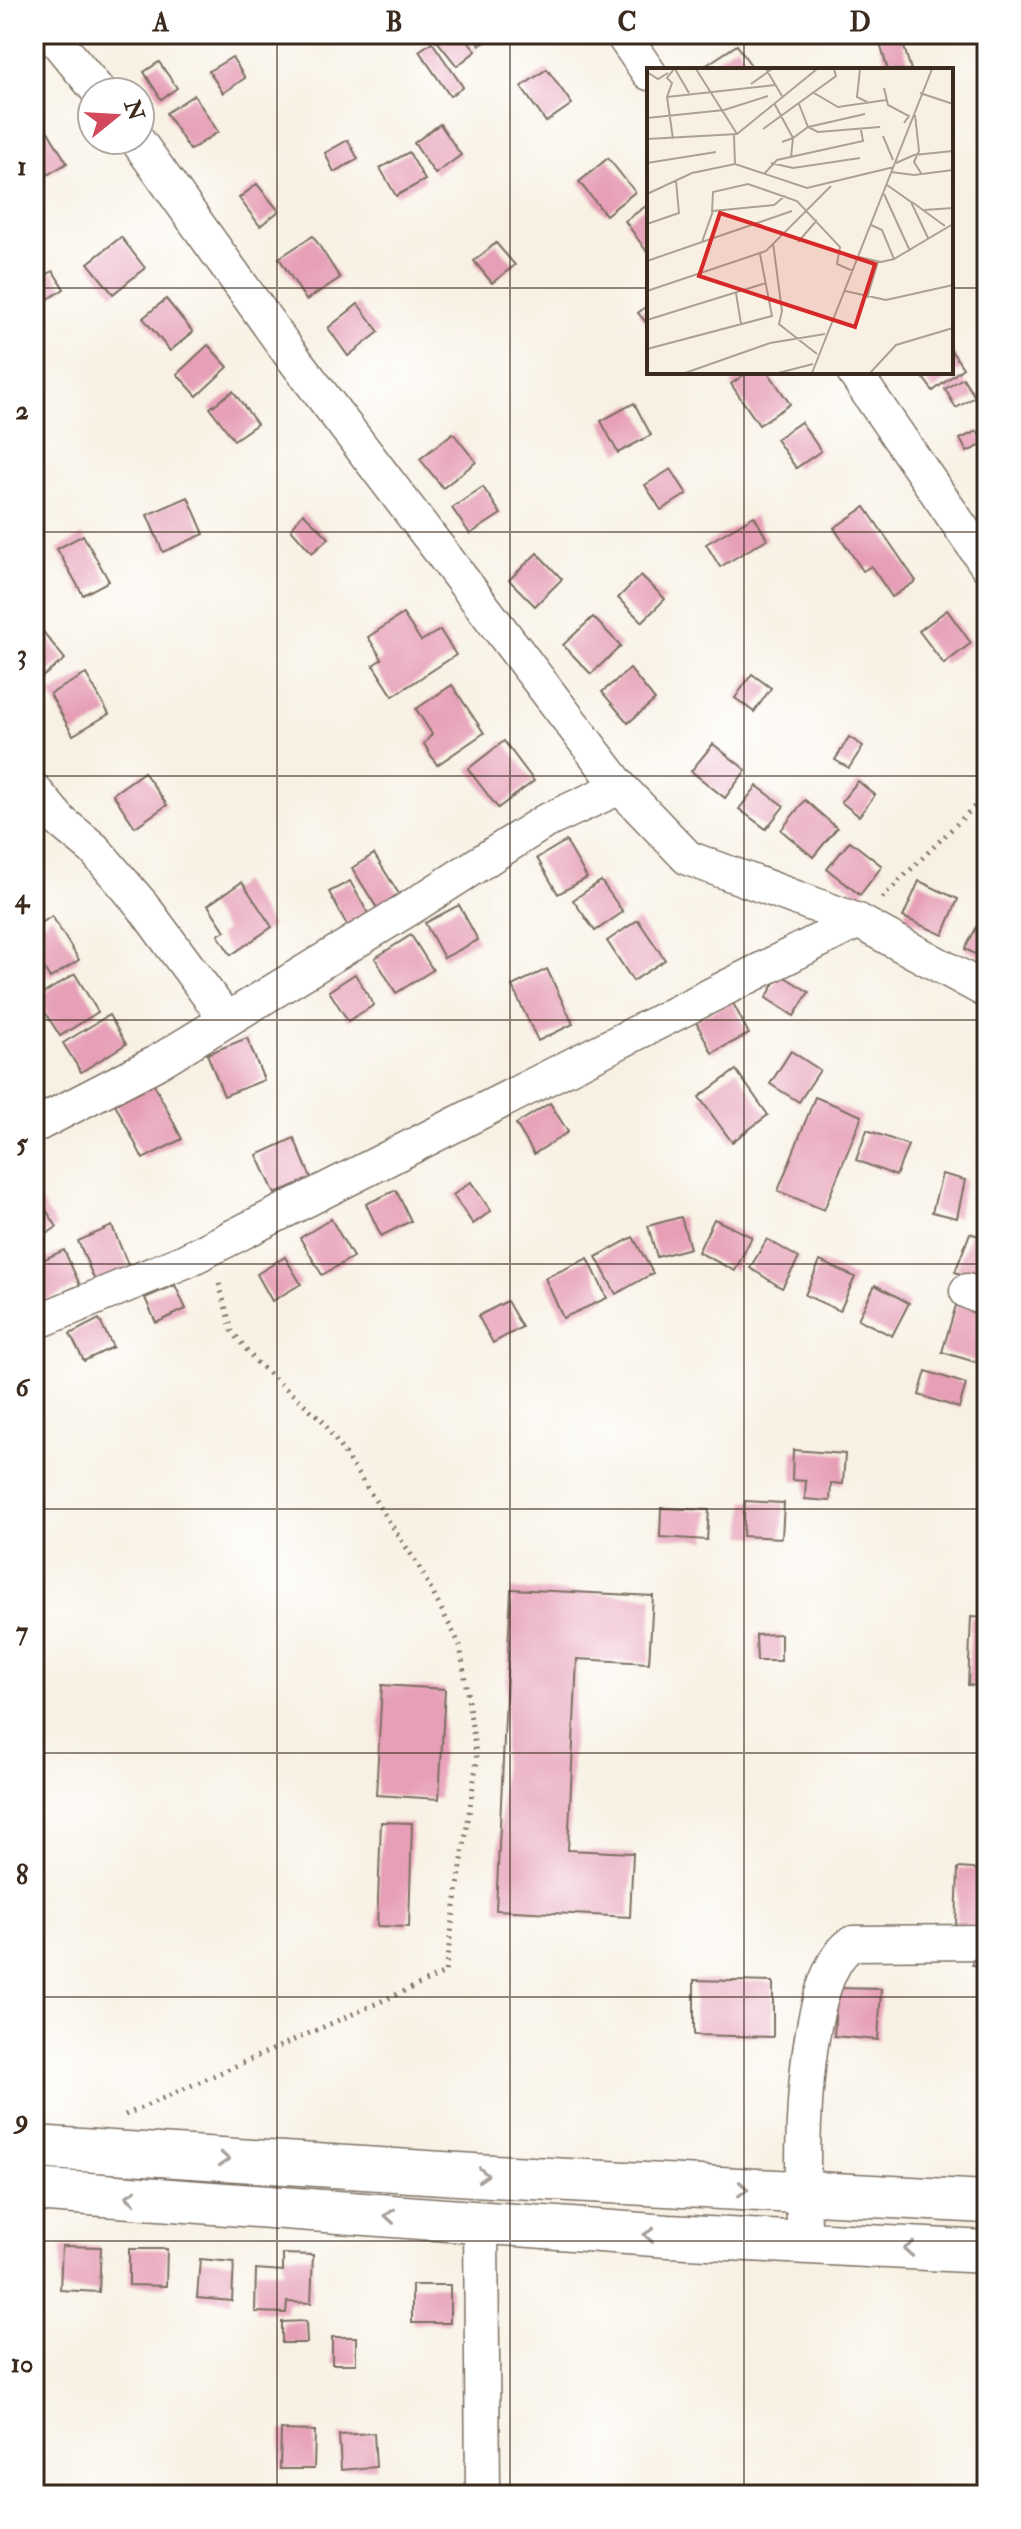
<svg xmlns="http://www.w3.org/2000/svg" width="1021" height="2529" viewBox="0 0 1021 2529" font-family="'IM FELL Double Pica',serif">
<rect width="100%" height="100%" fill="#fff"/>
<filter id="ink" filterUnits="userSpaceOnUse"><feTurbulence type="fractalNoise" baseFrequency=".0125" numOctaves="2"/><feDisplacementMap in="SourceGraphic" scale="16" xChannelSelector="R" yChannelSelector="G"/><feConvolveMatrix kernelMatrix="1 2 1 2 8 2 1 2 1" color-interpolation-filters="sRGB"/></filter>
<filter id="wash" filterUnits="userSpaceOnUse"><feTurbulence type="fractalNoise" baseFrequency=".006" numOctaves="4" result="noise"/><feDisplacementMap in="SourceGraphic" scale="32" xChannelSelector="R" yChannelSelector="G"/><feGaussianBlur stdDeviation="1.8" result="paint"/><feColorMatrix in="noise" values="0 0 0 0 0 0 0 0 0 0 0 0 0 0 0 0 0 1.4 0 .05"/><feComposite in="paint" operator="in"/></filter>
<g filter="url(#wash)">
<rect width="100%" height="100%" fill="#f8f1e3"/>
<g id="blocks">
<g fill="#e69fb6">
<path d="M437 34H463L476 51 457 66 434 37Z"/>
<path d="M474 34H500L480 45Z"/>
<path d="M877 34H900L911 70H888Z"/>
<path d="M432 42 463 87 450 96 419 51Z"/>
<path d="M737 45 754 70H703L702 68Z"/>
<path d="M232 57 245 78 223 93 209 71Z"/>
<path d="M159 62 177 88 161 99 144 72Z"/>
<path d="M547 69 572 104 546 122 521 87Z"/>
<path d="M194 95 218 132 190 150 166 113Z"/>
<path d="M41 120 67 163 34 183V125Z"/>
<path d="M440 124 461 155 435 174 414 143Z"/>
<path d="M348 140 358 159 334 172 325 153Z"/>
<path d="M409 152 425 180 396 196 380 168Z"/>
<path d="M608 158 635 192 606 215 579 182Z"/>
<path d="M257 184 279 211 260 226 239 198Z"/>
<path d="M649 204V250L647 252 625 221Z"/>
<path d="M313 236 340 278 306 300 279 258Z"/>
<path d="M121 237 145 268 113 294 88 263Z"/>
<path d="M496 243 515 265 492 283 474 261Z"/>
<path d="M53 271 64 289 34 308V282Z"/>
<path d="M166 299 193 332 170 351 143 318Z"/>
<path d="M358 304 379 332 348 356 328 328Z"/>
<path d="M649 304V326L638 313Z"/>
<path d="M208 345 228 367 197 396 177 374Z"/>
<path d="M951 350 963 368 933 391 919 372H951Z"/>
<path d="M748 372H768L790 404 759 425 731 384Z"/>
<path d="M963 378 975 397 956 408 945 389Z"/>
<path d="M233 391 257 424 234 440 210 408Z"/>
<path d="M634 403 651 435 618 453 601 421Z"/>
<path d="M801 422 821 451 796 468 776 439Z"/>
<path d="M977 431 984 444 967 452 960 439Z"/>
<path d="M453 433 476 462 443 488 420 459Z"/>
<path d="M671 469 687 494 661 510 645 485Z"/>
<path d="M483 487 501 514 470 534 452 508Z"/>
<path d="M188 497 204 534 163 552 147 515Z"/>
<path d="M865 507 916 581 892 597 871 566 863 571 834 528Z"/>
<path d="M303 513 329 538 312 553 291 529Z"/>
<path d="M754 516 767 539 720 567 706 544Z"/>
<path d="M83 535 109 581 83 595 57 549Z"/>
<path d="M537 553 562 579 535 606 509 580Z"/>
<path d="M641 575 665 599 642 622 618 598Z"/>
<path d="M947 610 971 643 944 664 919 631Z"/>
<path d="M403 614 421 641 440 630 456 655 393 696 373 665 382 659 368 637Z"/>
<path d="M593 617 621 646 591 674 563 645Z"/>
<path d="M40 628 65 659 37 681 34 677V634Z"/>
<path d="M630 669 655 700 628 723 602 692Z"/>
<path d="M86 674 109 714 73 735 50 694Z"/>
<path d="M752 674 771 688 754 712 735 698Z"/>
<path d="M452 685 484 733 437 765 424 744 432 734 416 709Z"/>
<path d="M849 737 863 746 849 768 835 760Z"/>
<path d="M504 741 534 781 498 808 468 769Z"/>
<path d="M713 744 746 770 725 798 691 771Z"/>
<path d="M144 772 167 805 135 827 113 794Z"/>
<path d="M858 781 875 795 859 816 841 802Z"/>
<path d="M757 786 784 806 766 829 739 809Z"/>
<path d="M805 800 837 828 813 857 781 830Z"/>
<path d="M566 841 587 878 558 894 537 858Z"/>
<path d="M850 841 882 866 860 895 827 869Z"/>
<path d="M374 854 399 894 377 908 352 868Z"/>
<path d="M350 881 370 917 349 929 329 892Z"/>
<path d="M601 881 623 912 595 931 573 900Z"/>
<path d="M919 881 958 899 943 935 903 917Z"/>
<path d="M242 882 272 927 231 955 218 935 225 931 208 905Z"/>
<path d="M459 905 478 940 444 958 425 923Z"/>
<path d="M52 916 79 960 50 978 34 951V928Z"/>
<path d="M982 917 987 920V960L965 949Z"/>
<path d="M638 920 665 960 633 981 607 941Z"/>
<path d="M411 935 433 970 396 993 375 958Z"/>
<path d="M547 969 573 1024 538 1041 512 986Z"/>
<path d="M75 974 98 1012 60 1036 36 998Z"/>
<path d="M355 974 374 1005 348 1021 329 991Z"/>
<path d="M780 974 809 992 794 1016 766 998Z"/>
<path d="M732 1001 749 1034 712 1053 695 1020Z"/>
<path d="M109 1015 126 1044 81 1072 63 1043Z"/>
<path d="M247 1038 264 1080 224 1096 207 1054Z"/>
<path d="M791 1051 820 1070 799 1102 770 1084Z"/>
<path d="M736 1070 768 1115 732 1142 699 1097Z"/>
<path d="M154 1084 182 1139 143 1159 115 1104Z"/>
<path d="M815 1097 862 1116 824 1210 778 1191Z"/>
<path d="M550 1103 568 1132 534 1154 516 1124Z"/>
<path d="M867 1130 908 1145 896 1176 856 1160Z"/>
<path d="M294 1138 311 1178 275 1194 257 1155Z"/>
<path d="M942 1174 965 1180 957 1218 932 1212Z"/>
<path d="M471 1182 491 1211 473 1224 453 1195Z"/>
<path d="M396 1190 411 1221 381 1236 366 1204Z"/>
<path d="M34 1191 57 1227 34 1242Z"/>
<path d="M681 1217 690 1248 657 1257 648 1226Z"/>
<path d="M331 1219 353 1257 322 1275 300 1238Z"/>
<path d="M714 1219 752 1237 735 1271 698 1252Z"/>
<path d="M112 1226 129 1267 95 1281 78 1241Z"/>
<path d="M970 1233 987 1239V1285L955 1272Z"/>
<path d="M633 1237 653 1273 616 1294 596 1257Z"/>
<path d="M767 1239 799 1258 782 1288 750 1268Z"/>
<path d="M64 1250 80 1285 44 1301 34 1278V1264Z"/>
<path d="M285 1257 301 1284 272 1301 257 1274Z"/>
<path d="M588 1258 607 1298 563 1318 545 1278Z"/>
<path d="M820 1261 855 1277 840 1311 805 1295Z"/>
<path d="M175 1285 186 1309 156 1323 145 1298Z"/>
<path d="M875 1285 909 1303 892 1336 858 1319Z"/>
<path d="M507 1301 522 1327 493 1343 478 1316Z"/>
<path d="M957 1302 987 1311 985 1365 942 1352Z"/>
<path d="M99 1319 113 1347 84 1361 70 1334Z"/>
<path d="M34 1361 44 1385 34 1389Z"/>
<path d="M926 1371 966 1384 959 1408 919 1395Z"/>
<path d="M793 1450 845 1454 843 1484 831 1483 830 1501 805 1499 806 1481 792 1480Z"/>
<path d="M745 1501 784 1503 782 1538 743 1536Z"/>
<path d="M661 1508 709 1510 707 1540 660 1537Z"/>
<path d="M511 1589 653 1596 649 1663 577 1659 568 1850 633 1853 630 1917 496 1910Z"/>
<path d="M971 1617 987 1618V1686L968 1685Z"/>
<path d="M781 1634V1661H757L756 1635Z"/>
<path d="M382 1685 445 1689 439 1799 376 1795Z"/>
<path d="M381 1822 412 1823 409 1927 377 1926Z"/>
<path d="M958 1868 987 1870V1927L956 1926Z"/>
<path d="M974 1946 987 1947V1967L972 1965Z"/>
<path d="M694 1980 773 1982V2037L694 2035Z"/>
<path d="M837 1988 881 1989 878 2040 834 2036Z"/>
<path d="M62 2246 101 2247 99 2292 60 2290Z"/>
<path d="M129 2249H167L166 2286 129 2285Z"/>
<path d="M283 2254 313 2255 311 2303 287 2302 286 2313 255 2312 256 2269 283 2271Z"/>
<path d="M200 2259 234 2262 232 2301 197 2298Z"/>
<rect x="412" y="2285" width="38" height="38"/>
<path d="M306 2321 307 2343H282V2322Z"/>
<rect x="332" y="2337" width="24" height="27"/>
<path d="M281 2430 315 2431 314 2469H280Z"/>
<path d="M374 2433 376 2467 341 2470 339 2435Z"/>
</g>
</g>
</g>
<g filter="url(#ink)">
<use href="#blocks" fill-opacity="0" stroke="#7d7063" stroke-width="2"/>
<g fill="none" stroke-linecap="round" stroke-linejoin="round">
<defs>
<g id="minor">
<path d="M51 34 99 92"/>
<path d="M622 34 649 73"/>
<path d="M137 140 288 351 620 787 688 858 858 921 987 991"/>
<path d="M854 372 987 565"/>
<path d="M34 790 60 821 94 849 142 905 226 1019"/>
<path d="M34 1126 156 1063 413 906 544 822 620 787"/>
<path d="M967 1291 987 1300"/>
<path d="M34 1323 185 1261 858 921"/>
<path d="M481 2222 483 2495"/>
<path d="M805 2244C801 2183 797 1976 853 1943L987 1942"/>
</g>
<g id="tertiary">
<path d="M34 2147 474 2175 987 2202"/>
<path d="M34 2190 668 2236 987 2252"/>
</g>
</defs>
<use href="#minor" stroke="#7d7063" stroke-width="37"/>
<use href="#tertiary" stroke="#7d7063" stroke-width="45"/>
<g stroke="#7d7063" stroke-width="5" stroke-dasharray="2 6" stroke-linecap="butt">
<path d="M882 898 987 794"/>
<path d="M125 2115 445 1973 477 1760 460 1645 418 1565 322 1420 257 1363 232 1331 218 1280"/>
</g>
<use href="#minor" stroke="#fff" stroke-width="34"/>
<use href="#tertiary" stroke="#fff" stroke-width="42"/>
</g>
<defs><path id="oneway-chevron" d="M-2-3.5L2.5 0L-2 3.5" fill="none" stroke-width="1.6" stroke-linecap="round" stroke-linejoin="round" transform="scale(2)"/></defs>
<g stroke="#a79f9a">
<use href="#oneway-chevron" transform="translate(224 2159) rotate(4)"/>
<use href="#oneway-chevron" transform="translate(483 2175) rotate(3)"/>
<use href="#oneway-chevron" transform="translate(743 2189) rotate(3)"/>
<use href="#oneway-chevron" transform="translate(131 2197) rotate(-176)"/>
<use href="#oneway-chevron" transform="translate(390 2216) rotate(-176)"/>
<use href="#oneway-chevron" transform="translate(649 2235) rotate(-176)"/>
<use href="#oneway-chevron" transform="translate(909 2249) rotate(-177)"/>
</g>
</g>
<path fill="none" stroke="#3b2a1e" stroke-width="2" stroke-opacity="0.55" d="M277 34V2495M510 34V2495M744 34V70M34 288H649M951 288H987M744 372V2495M34 532H987M34 776H987M34 1020H987M34 1264H987M34 1509H987M34 1753H987M34 1997H987M34 2241H987"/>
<g transform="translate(647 68)">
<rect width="306" height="306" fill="#f8f1e3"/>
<path fill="none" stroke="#aca194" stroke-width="2" d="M28 1 42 25M49 1 90 66M119 1 135 28M213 1 210 29 220 34M0 4 11 11 21 5M104 16 125 1M237 20 241 37 262 48 257 55M167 25 191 39 239 32M273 25 306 36M20 29 128 17M127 35 146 70 135 74M152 36 161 59 218 46M268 47 272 83 267 94 274 105M0 50 77 42 121 28M116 61 189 8 187 1M87 67 88 96M236 68 246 92M0 71 90 66 170 1M26 71 20 29 25 15 20 10 27 1M144 89 146 70 161 59 171 64 233 59M0 95 69 84M124 95 146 100 213 90M249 95 267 87 306 83M244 104 267 107 306 102M117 106 130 92 216 73 214 62M240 117 264 134 281 170M0 126 45 105 88 96 160 120 247 99M237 126 263 183M265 134 298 158M277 142 306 140M65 144 66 124 101 116 150 133 193 179 190 196 206 203M0 156 32 145 29 113M224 157 235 162 247 191M55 174 66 143 127 137 138 128M151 174 170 152M126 175 135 243 132 256 170 286M212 189 234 194 247 191 306 156M0 193 145 143M0 223 119 183 184 118M198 223 239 232 306 217M89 225 94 256M220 230 231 194M0 252 119 215M0 281 125 248 113 186M38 305 123 275 178 266M131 305 166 296M165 305 285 1M223 305 249 277 306 260"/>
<path fill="#d62828" fill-opacity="0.15" stroke="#d62828" stroke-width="4" d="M73 145 228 196 208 259 52 208Z"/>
<rect width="306" height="306" fill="none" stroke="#3b2a1e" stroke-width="4"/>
</g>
<rect width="1021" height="2529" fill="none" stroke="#fff" stroke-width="88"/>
<g transform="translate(116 116) rotate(72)"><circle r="38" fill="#ffffff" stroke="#b1aaa5" stroke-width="2"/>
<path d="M0-6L14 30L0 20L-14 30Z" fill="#d1495b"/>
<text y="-12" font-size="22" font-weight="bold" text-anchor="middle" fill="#3b2a1e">N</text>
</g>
<rect x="44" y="44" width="933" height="2441" fill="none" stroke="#3b2a1e" stroke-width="3"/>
<g font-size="26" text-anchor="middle" font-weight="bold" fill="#3b2a1e">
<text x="161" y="31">A</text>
<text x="394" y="31">B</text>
<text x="627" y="31">C</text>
<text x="860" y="31">D</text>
<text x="22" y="175">1</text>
<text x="22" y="419">2</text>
<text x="22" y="663">3</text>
<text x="22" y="907">4</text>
<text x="22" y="1152">5</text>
<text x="22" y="1396">6</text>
<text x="22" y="1640">7</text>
<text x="22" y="1884">8</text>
<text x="22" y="2128">9</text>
<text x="22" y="2372">10</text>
</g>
</svg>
